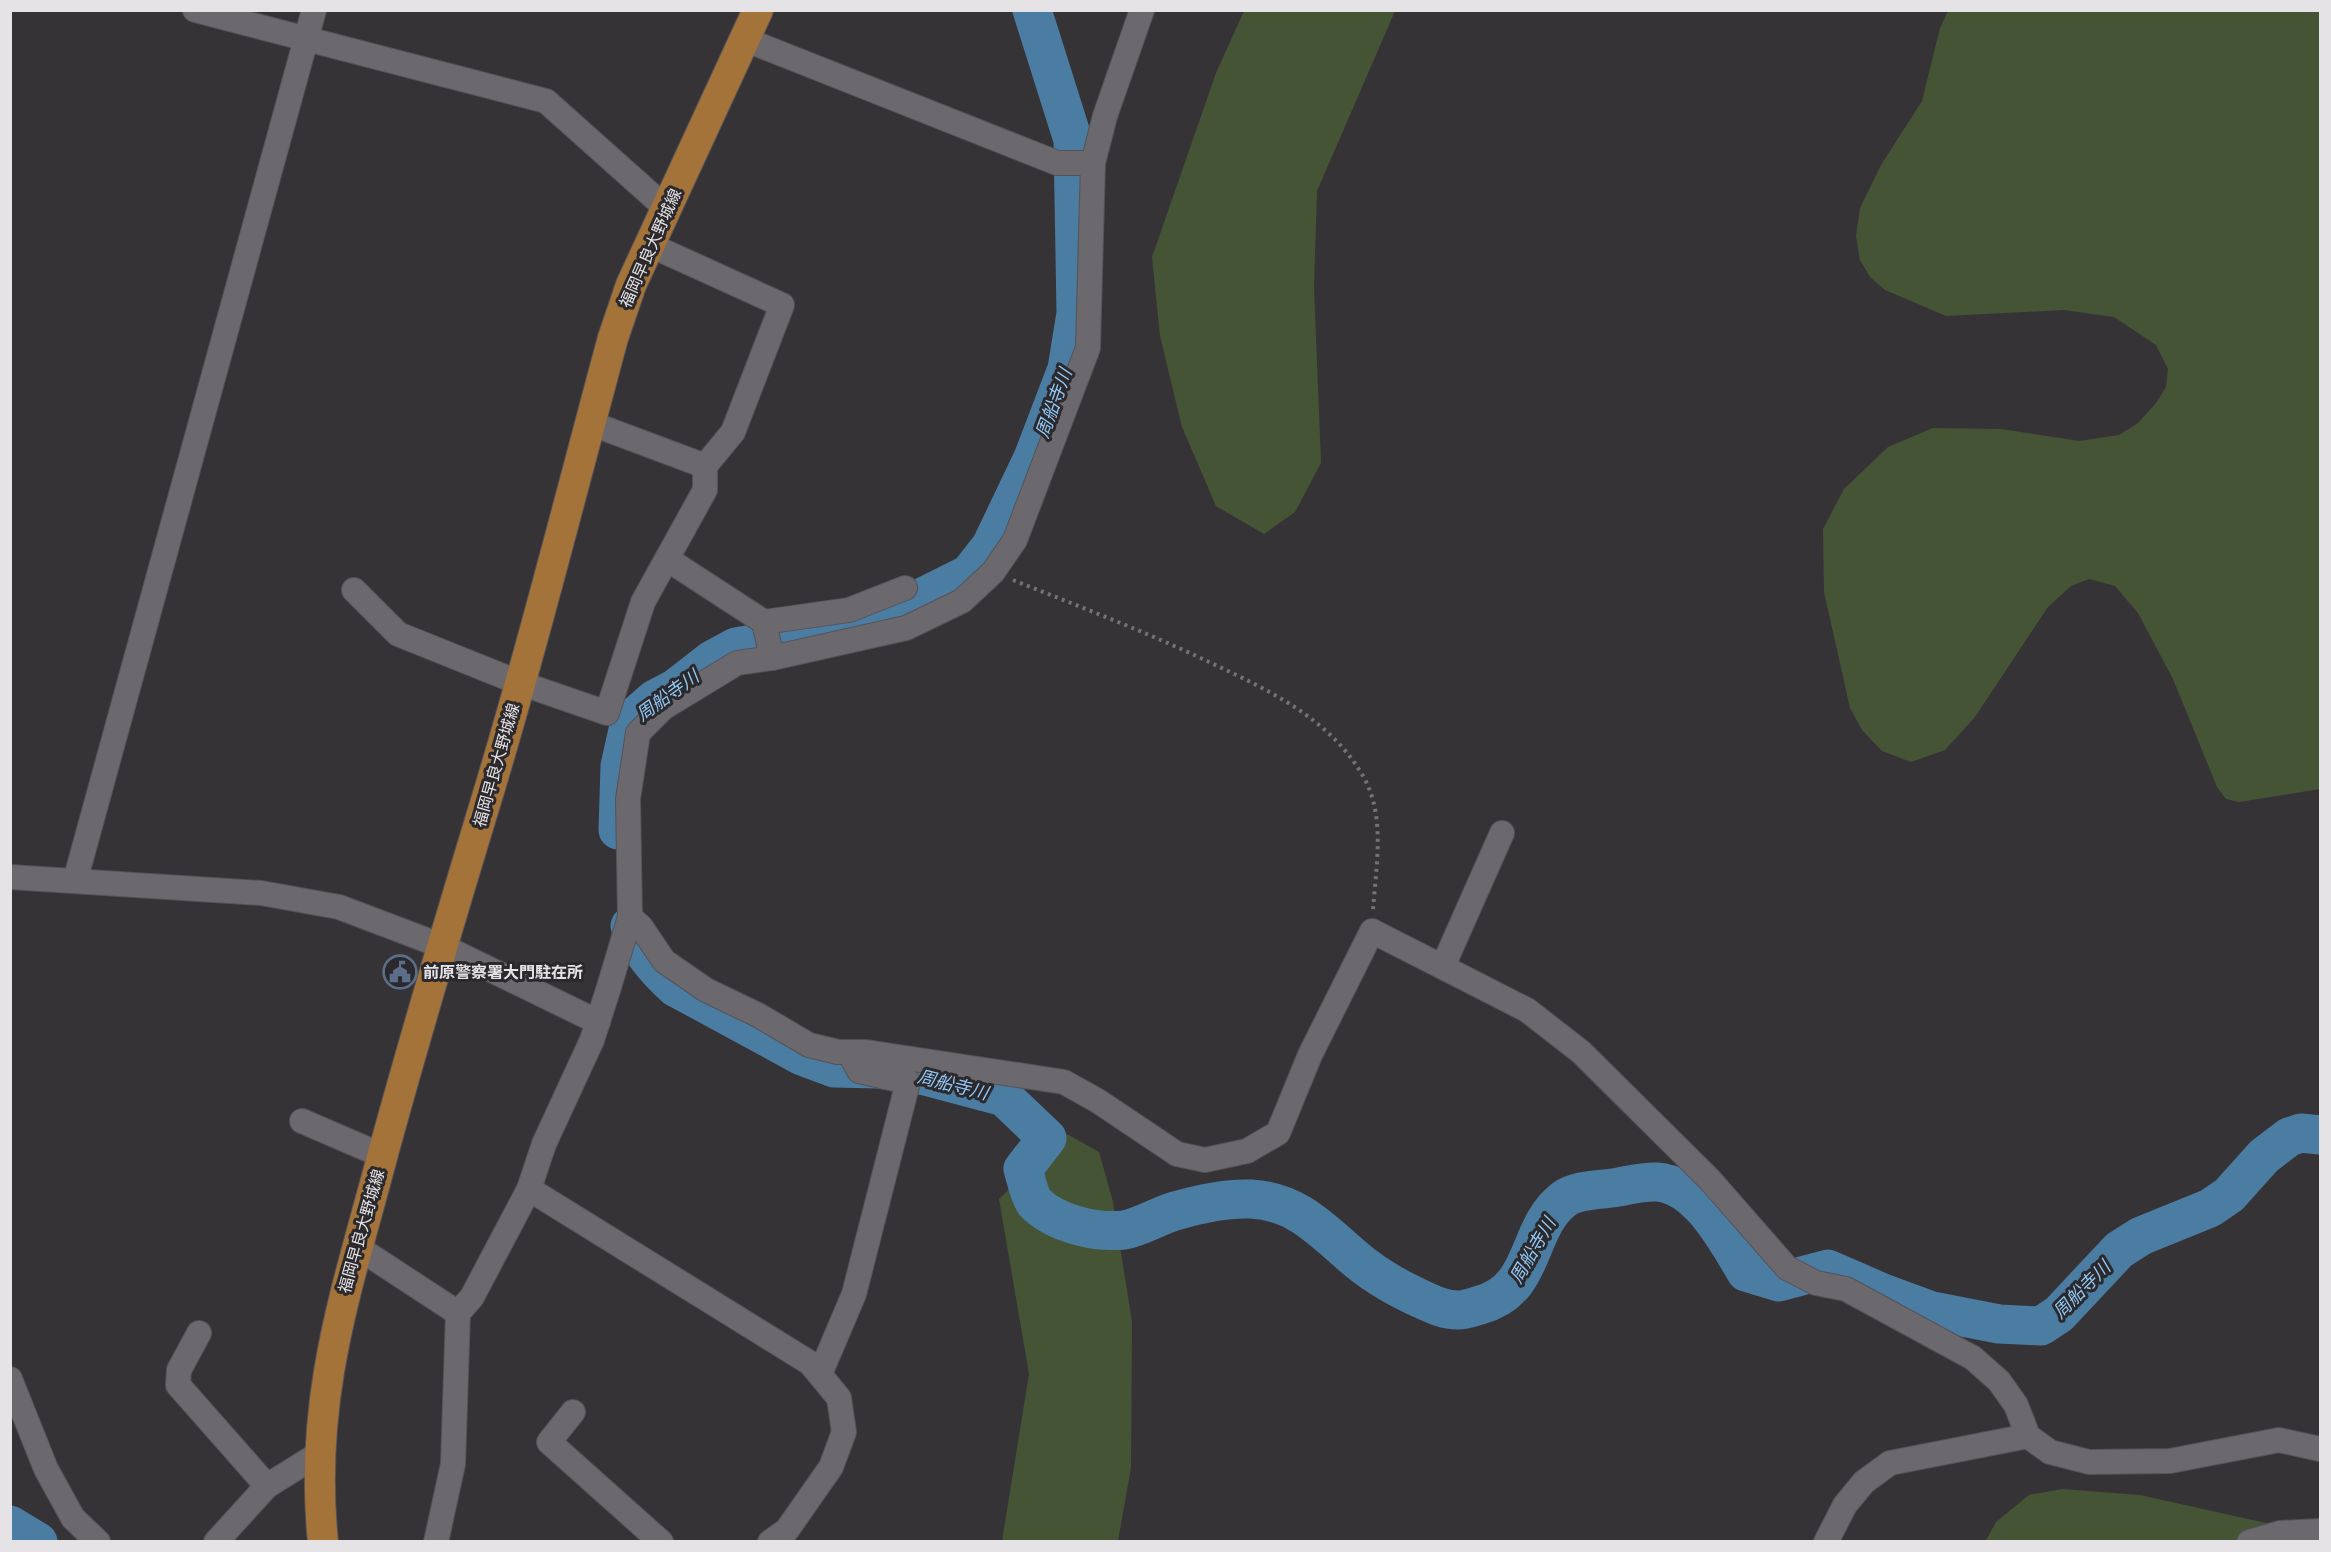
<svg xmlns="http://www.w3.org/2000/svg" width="2331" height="1552" viewBox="0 0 2331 1552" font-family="'Golos Text','Noto Sans JP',sans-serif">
<rect width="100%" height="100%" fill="#363337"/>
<g fill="#465436">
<path d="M1244 11H1395L1317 191 1314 286 1321 463 1295 512 1264 534 1216 506 1182 427 1160 336 1152 257 1216 73Z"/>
<path d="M1948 11H2320V789L2239 802 2226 799 2217 787 2173 679 2138 613 2115 586 2089 579 2071 586 2048 607 1975 717 1945 750 1911 762 1882 751 1862 730 1850 708 1824 592 1823 529 1844 489 1888 447 1933 428 2001 429 2079 441 2119 435 2138 423 2156 403 2166 387 2168 369 2156 345 2114 317 2064 310 1946 316 1885 290 1870 277 1860 260 1856 236 1860 208 1881 165 1922 101 1940 28Z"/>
<path d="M1067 1134 1099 1152 1113 1202 1132 1322 1131 1468 1118 1541H1002L1029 1374 999 1199Z"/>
<path d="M2062 1489 2140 1495 2320 1535V1542H1985L1996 1522 2029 1495Z"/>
</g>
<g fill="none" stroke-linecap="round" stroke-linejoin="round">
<g stroke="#4b7ca2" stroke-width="39">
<path d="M618 830 620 766 630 721 655 699 676 688 712 660 736 647 864 624 907 605 969 574 991 546 1033 458 1067 369 1076 313 1073 140 1032 10"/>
<path d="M630 926C639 950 656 970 675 987L802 1056 834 1068 878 1069 925 1076 1004 1097 1047 1138 1023 1169C1026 1179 1029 1195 1035 1203 1056 1224 1096 1233 1124 1230 1141 1227 1158 1216 1175 1211 1199 1204 1226 1198 1251 1199 1295 1201 1320 1228 1351 1255 1371 1273 1395 1287 1419 1298 1432 1304 1444 1310 1458 1310 1465 1310 1473 1307 1480 1305 1537 1290 1525 1229 1564 1199 1576 1190 1598 1190 1612 1188 1626 1186 1643 1181 1657 1182 1699 1185 1727 1241 1746 1272L1779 1282 1828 1269 1883 1293 1932 1311 1999 1324 2041 1326 2059 1314 2119 1250 2141 1236 2210 1208 2229 1195 2264 1156 2289 1137 2301 1133 2320 1135"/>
<path d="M10 1525 38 1542"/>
</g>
<defs>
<g id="minor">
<path d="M195 10 546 101 667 209"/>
<path d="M744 39 1057 163H1093"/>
<path d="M590 423 705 466 733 432 782 305 650 245"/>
<path d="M667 559 764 622 772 658"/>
<path d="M354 590 398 634 520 683 607 713 643 602 705 490V466"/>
<path d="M764 622 849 610 905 588"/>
<path d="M10 877 261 893 339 907 442 946 598 1022"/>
<path d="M75 881 314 10"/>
<path d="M630 917 641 927 664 961 706 990 758 1015 809 1045 838 1052H866L1064 1082 1098 1101 1177 1154 1205 1160 1247 1151 1278 1133 1310 1055 1372 931 1527 1010 1581 1052 1710 1180 1787 1268 1816 1283 1846 1289 1973 1358 1999 1381 2016 1405 2028 1436 2050 1452 2089 1462 2170 1461 2279 1440 2320 1449"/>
<path d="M1443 966 1502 833"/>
<path d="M302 1121 383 1156"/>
<path d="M529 1189 810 1363 839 1398 844 1432 831 1467 787 1530 770 1542"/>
<path d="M357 1247 458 1313"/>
<path d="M199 1333 179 1370 178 1385 267 1486"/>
<path d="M820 1374 854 1294 908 1082 859 1071 849 1052"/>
<path d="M10 1379 46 1469 73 1518 98 1542"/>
<path d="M573 1412 549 1442 661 1542"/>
<path d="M216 1542 267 1486 320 1453"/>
<path d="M436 1542 453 1464 458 1313 472 1297 529 1189 544 1144 592 1040 609 987 630 917 628 799 638 733 663 708 737 663 772 658 906 628 962 601 993 572 1015 540 1088 348 1093 163 1105 116 1142 10"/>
<path d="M1826 1542 1845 1505 1864 1482 1890 1463 2028 1436"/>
<path d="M2249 1542 2280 1533 2320 1531"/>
</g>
<path id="major" d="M323 1542C308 1396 348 1287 384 1150 415 1037 448 926 482 814 530 657 570 497 613 338L631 285 758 10"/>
</defs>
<use href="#minor" stroke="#555257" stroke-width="26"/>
<use href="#major" stroke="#555257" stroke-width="32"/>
<path stroke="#757276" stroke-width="4" stroke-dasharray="3 4.5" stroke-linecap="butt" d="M1013 580C1078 606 1144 631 1207 661 1266 689 1329 717 1363 776 1386 816 1376 866 1373 910"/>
<use href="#minor" stroke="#6c696e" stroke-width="24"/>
<use href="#major" stroke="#a4733a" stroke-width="30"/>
</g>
<defs>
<symbol id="civic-ring" viewBox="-11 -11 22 22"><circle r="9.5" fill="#2c292d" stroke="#5c6f8a" stroke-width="1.5"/><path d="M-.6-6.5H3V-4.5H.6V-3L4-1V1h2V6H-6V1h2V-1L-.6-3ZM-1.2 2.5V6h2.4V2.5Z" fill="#5c6f8a"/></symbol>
</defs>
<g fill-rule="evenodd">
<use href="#civic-ring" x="381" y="953" width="38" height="38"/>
</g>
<g text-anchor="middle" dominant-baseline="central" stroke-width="6" stroke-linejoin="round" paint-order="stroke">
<g font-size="16" fill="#e5e3e6" stroke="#2c292d">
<text transform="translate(650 248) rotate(-66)">福岡早良大野城線</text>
<text transform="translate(496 765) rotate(-74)">福岡早良大野城線</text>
<text transform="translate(361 1231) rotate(-74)">福岡早良大野城線</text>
</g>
<g font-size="16" font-weight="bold" fill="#e5e3e6" stroke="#2c292d" text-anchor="start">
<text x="423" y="972">前原警察署大門駐在所</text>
</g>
<g font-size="18" font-style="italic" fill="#90c9f7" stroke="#2c292d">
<text transform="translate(1053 403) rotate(-70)">周船寺川</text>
<text transform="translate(667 695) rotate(-36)">周船寺川</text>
<text transform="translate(953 1084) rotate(14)">周船寺川</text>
<text transform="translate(1532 1250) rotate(-60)">周船寺川</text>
<text transform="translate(2081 1289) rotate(-45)">周船寺川</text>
</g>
</g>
<rect width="2331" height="1552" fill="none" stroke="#e5e3e6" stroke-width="24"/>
</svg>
